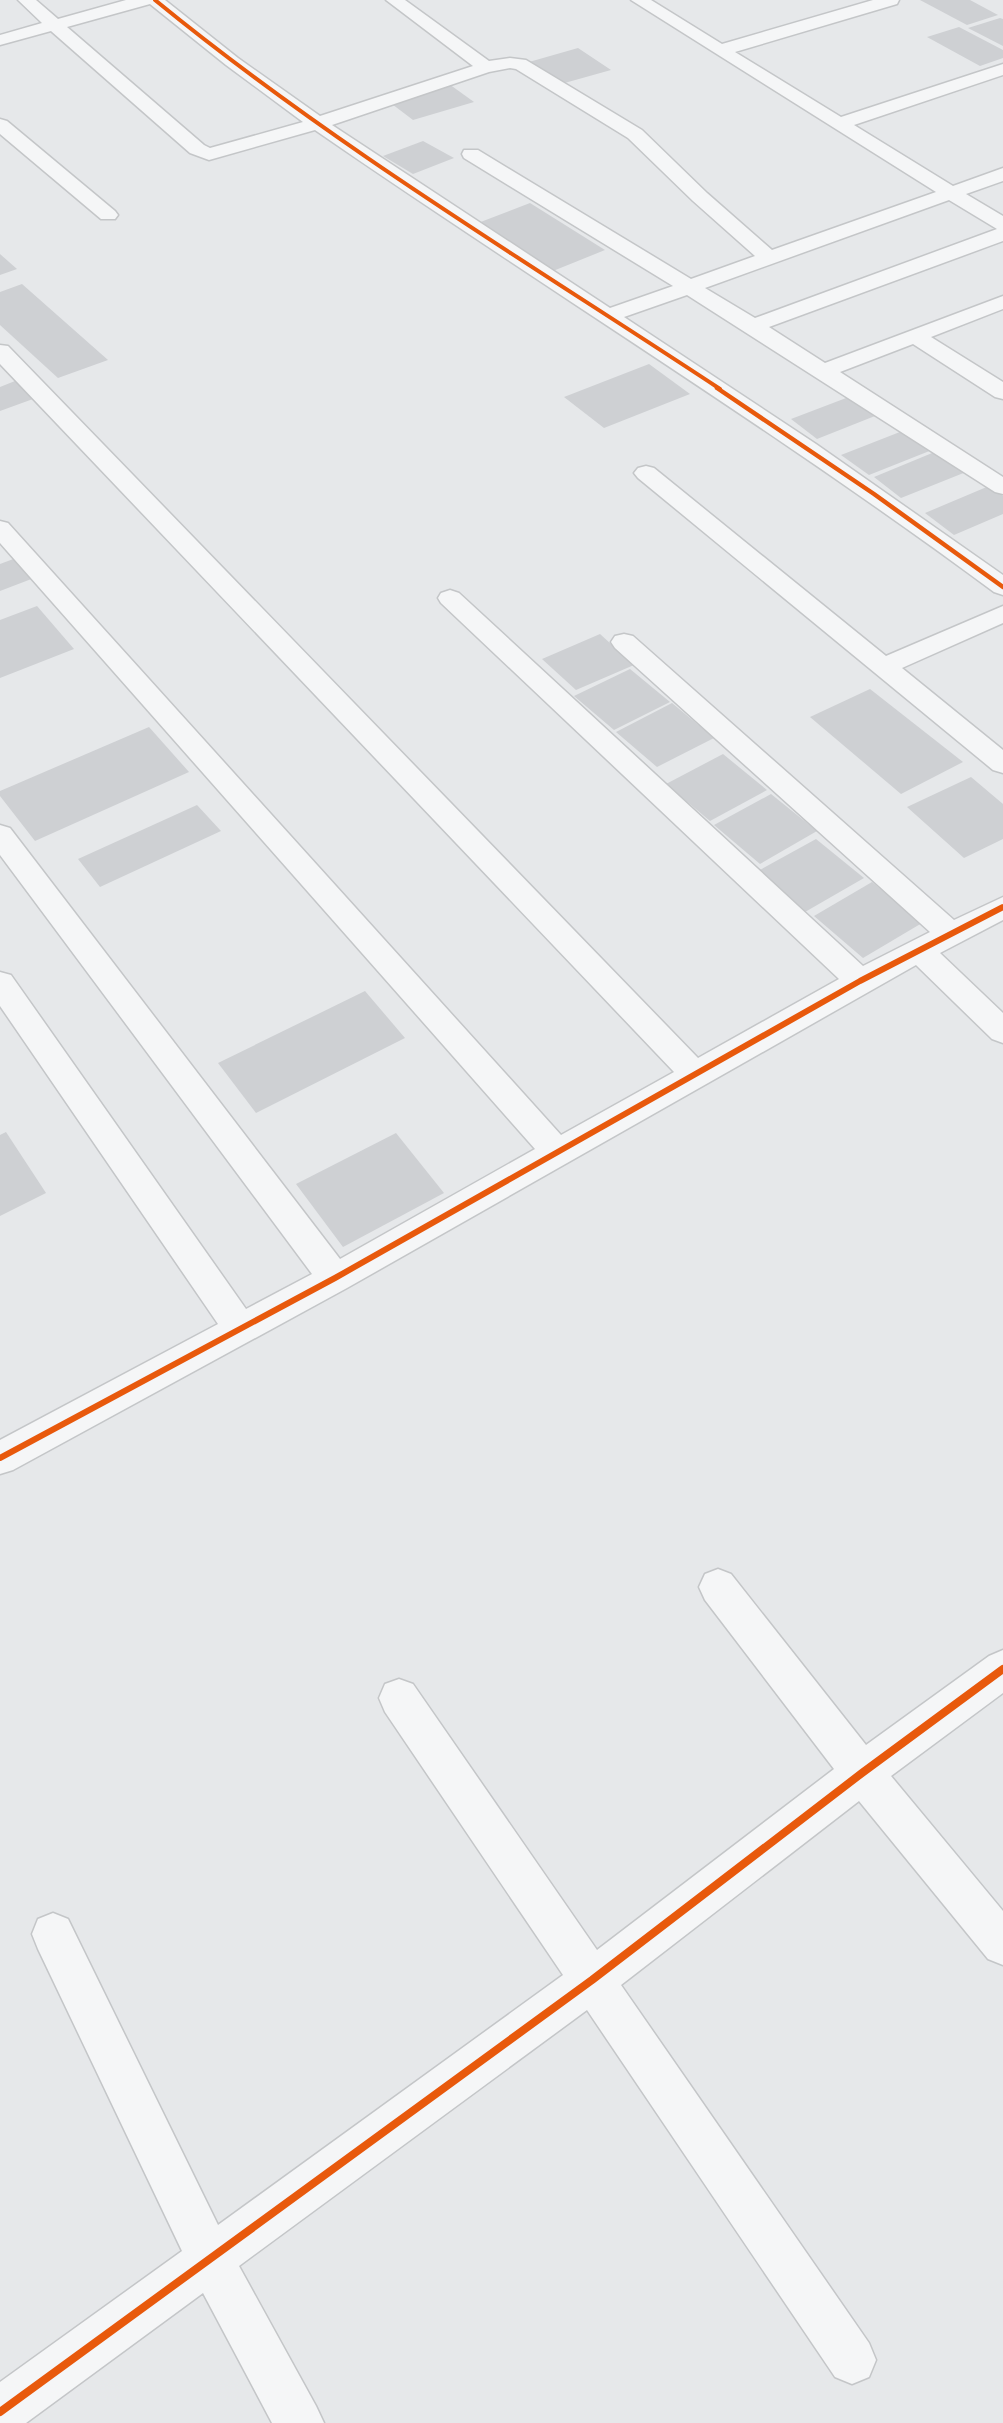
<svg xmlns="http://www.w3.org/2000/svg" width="1003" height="2423" viewBox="0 0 1003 2423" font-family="Manrope,sans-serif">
<rect width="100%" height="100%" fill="#e6e8ea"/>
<g fill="#ced0d3">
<path d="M920 0H970L998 15 967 25Z"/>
<path d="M1000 18 1003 19V46L968 28Z"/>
<path d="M959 27 1003 50V58L980 66 927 37Z"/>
<path d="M578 48 611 70 561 84 529 62Z"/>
<path d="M449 84 474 102 413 120 388 101Z"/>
<path d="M423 141 454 158 413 174 383 156Z"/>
<path d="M530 203 605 250 553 271 478 223Z"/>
<path d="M0 254 17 269 0 275Z"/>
<path d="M22 284 108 360 58 378 0 325V292Z"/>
<path d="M649 364 690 394 604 428 564 397Z"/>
<path d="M15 381 33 399 0 411V387Z"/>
<path d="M854 395 880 414 817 439 791 419Z"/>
<path d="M905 430 932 450 869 475 841 455Z"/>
<path d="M937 451 966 472 901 498 874 477Z"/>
<path d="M989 486 1003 496V514L954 535 925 513Z"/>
<path d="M16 558 34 578 0 591V564Z"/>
<path d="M37 606 74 649 0 678V620Z"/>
<path d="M600 634 634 665 576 690 542 659Z"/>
<path d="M630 669 670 702 614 730 574 696Z"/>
<path d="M870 689 963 762 901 794 810 717Z"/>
<path d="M672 703 714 738 657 767 616 732Z"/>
<path d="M149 727 189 772 35 841 0 796V791Z"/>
<path d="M723 754 767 790 710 821 666 784Z"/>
<path d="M971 777 1003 804V839L964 858 907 807Z"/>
<path d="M771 794 817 831 760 864 714 825Z"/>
<path d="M197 805 221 831 100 887 78 859Z"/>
<path d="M816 839 864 878 805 912 758 871Z"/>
<path d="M872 882 922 923 863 958 814 916Z"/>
<path d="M365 991 405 1038 256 1113 218 1063Z"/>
<path d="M6 1132 46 1193 0 1216V1135Z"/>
<path d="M396 1133 444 1193 343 1247 296 1184Z"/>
</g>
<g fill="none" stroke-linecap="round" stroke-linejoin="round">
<defs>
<g id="minor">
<path d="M18 0H36L58 19 126 0H165L238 58 320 116 473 66 386 0H405L489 61 510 58 526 60 642 130 707 193 772 250 936 192 631 0H651L722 44 873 0H899L897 4 735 52 841 117 1003 64V75L854 125 953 186 1003 168V181L966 194 1003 216V241L769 327 825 363 1003 296V309L931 337 1003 382V399L995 397 913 344 840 372 1003 477V494L995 492 687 295 624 317 816 444 1003 575V595L994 592C774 429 541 286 315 130L209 160 190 153 51 31 0 45V35L42 23ZM150 4 226 65 303 122 210 148 204 145 67 27ZM510 68 516 69 628 138 693 201 755 256 691 279 478 150H464L462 154 464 158 673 286 610 308 332 125 489 72ZM949 200 997 229 755 318 705 288Z"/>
<path d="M0 119 7 121 115 211 118 215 115 219H101L0 134Z"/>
<path d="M0 345 8 346 698 1058 839 979 441 603 438 598 441 593 450 590 459 593 863 966 930 932 615 648 611 642 615 636 624 634 633 636 954 920 1003 897V920L940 953 1003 1013V1043L992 1039 916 965 347 1288 13 1470 0 1474V1440L218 1324 0 1006V972L11 975 246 1309 312 1274 0 855V825L10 828 340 1259 535 1149 0 543V521L8 523 561 1135 674 1072 0 364Z"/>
<path d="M646 466 654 468 886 656 1003 606V623L902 668 1003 750V773L993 770 638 478 634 473 638 468Z"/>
<path d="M718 1569 731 1574 866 1745 989 1656 1003 1650V1693L891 1776 1003 1911V1965L988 1959 859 1801 621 1985 869 2343 876 2360 869 2377 852 2384 835 2377 587 2010 239 2266 316 2406 324 2423H272L203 2293 26 2423H0V2382L182 2251 38 1949 32 1934 38 1919 53 1913 68 1919 218 2225 563 1975 385 1712 379 1698 385 1684 399 1679 413 1684 597 1950 834 1769 705 1600 699 1587 705 1574Z"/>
</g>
</defs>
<use href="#minor" stroke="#c4c6c8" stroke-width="3"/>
<use href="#minor" fill="#f5f6f7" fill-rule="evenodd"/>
<defs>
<path id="cycleway-far3" d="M155 0C332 145 529 263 720 389"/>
<path id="cycleway-far2" d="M717 388 874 494 1003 587"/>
<path id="cycleway-far1" d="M0 1458 335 1278 860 981 1003 907"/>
<path id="cycleway" d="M0 2412 592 1980 862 1773 1003 1669"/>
</defs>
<use href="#cycleway-far3" stroke="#f4f6f9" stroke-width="6"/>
<use href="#cycleway-far2" stroke="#f4f6f9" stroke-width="8"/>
<use href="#cycleway-far1" stroke="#f4f6f9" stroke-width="10"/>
<use href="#cycleway" stroke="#f4f6f9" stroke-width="11"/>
<use href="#cycleway-far3" stroke="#e8590c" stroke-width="4"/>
<use href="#cycleway-far2" stroke="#e8590c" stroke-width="4.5"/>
<use href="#cycleway-far1" stroke="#e8590c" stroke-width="6"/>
<use href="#cycleway" stroke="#e8590c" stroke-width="8"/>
</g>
</svg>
